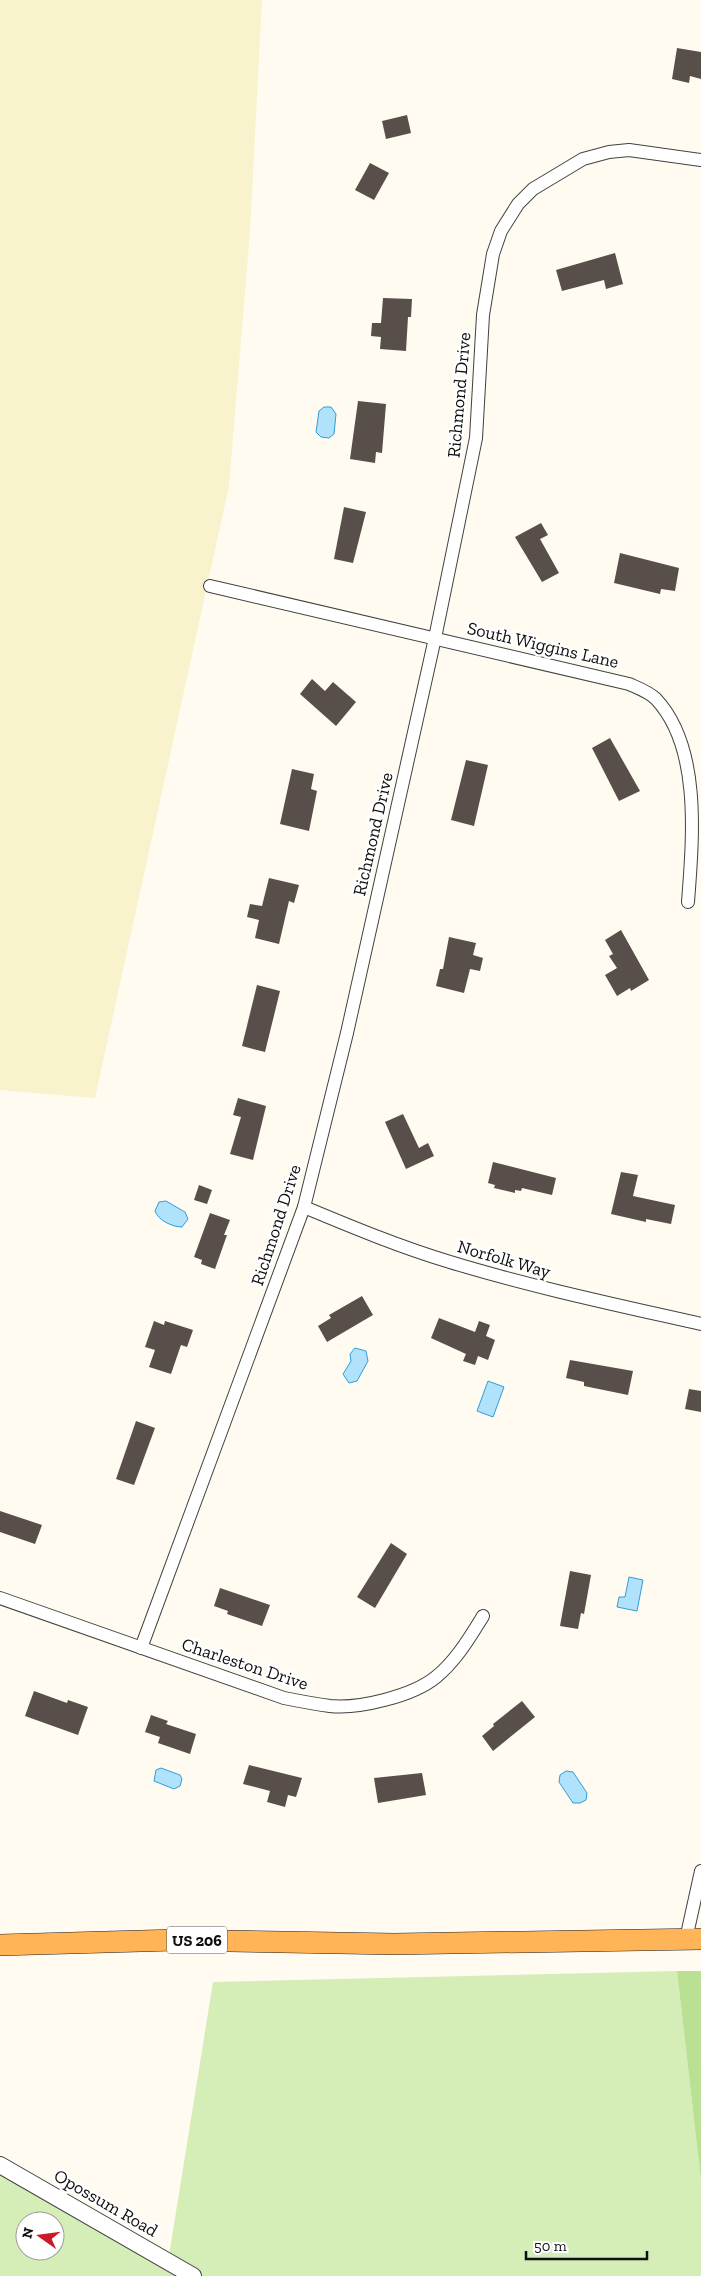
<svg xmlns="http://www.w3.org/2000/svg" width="701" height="2276" viewBox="0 0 701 2276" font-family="'Zilla Slab',serif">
<rect width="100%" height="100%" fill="#fffbf0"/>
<path fill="#f8f2cd" d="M0 0H262L250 232 229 486 95 1098 0 1090Z"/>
<path fill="#d5edb6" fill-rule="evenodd" d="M677 1971 701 2181V2276H0V2175L167 2268 213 1982ZM25 2221H55V2251H25Z"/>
<path fill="#b9e093" d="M677 1971H701V2181Z"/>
<g fill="#b0e2fb" stroke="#309dd9">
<path d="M324 407H331L336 414 334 434 329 438 321 437 316 432 319 411Z"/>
<path d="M166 1201 185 1212 188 1219 182 1227C172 1227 158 1220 155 1211L159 1202Z"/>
<path d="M355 1348 366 1351 368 1361 357 1381 349 1383 343 1374 351 1361 350 1354Z"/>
<path d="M488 1381 504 1387 493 1417 477 1411Z"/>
<path d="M629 1577 643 1580 637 1611 617 1607 619 1597H625Z"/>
<path d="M161 1768 180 1775 182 1779 180 1786 174 1789 154 1781 156 1770Z"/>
<path d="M566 1771 573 1772 587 1793 586 1800 580 1803H573L559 1782 560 1775Z"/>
</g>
<g fill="#584f4a">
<path d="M677 48 701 52V79L690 76 689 83 672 79Z"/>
<path d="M407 115 411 133 386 139 382 121Z"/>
<path d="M370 163 389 173 374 200 355 190Z"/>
<path d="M615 253 623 284 606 289 604 280 562 291 556 270Z"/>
<path d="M383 298 412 299 411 317H408L406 351 380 349 381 337 371 336 372 323H381Z"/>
<path d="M358 401 386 404 382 453 376 452 375 463 350 459Z"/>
<path d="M344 507 366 512 353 563 334 559Z"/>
<path d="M541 523 548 535 540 539 559 573 542 582 515 537Z"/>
<path d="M620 553 679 568 675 591 661 589 660 594 614 583Z"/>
<path d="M312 679 325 691 333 682 356 702 336 726 300 694Z"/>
<path d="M610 738 640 791 619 801 592 748Z"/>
<path d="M466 760 488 765 474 826 451 820Z"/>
<path d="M292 769 314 774 311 789 317 791 309 831 280 824Z"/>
<path d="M269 878 299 885 294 903 289 901 279 944 255 938 259 920 247 917 250 904 262 906Z"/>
<path d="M621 930 649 980 631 991 630 988 617 996 605 975 617 968 609 956 613 954 605 940Z"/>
<path d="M449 937 476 943 473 955 483 958 480 971 470 969 464 993 436 986 440 969H443Z"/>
<path d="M257 985 280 991 265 1052 242 1046Z"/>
<path d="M238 1098 266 1106 253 1160 230 1154 241 1117 233 1115Z"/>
<path d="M403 1114 419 1148 428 1143 434 1156 406 1169 385 1122Z"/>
<path d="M493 1162 556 1178 552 1195 522 1188 521 1191 515 1190V1193L494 1188 495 1185 488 1183Z"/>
<path d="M621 1172 638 1175 633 1196 675 1205 671 1224 646 1219V1222L611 1214Z"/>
<path d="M199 1185 212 1190 207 1204 194 1200Z"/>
<path d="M210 1213 230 1220 224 1235H227L215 1269 201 1264 202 1260 194 1257Z"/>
<path d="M362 1296 373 1315 327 1342 318 1326 331 1318 329 1315Z"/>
<path d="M439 1318 475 1332 479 1321 490 1325 486 1336 495 1340 488 1360 478 1356 475 1365 463 1361 466 1354 431 1338Z"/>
<path d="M154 1321 164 1325 165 1321 193 1330 187 1347 181 1345 171 1374 149 1367 155 1350 145 1347Z"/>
<path d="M570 1360 633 1371 628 1395 584 1386V1382L566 1378Z"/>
<path d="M689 1389 701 1391V1412L685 1409Z"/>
<path d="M136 1421 155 1428 134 1485 116 1479Z"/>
<path d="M0 1511 42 1525 35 1544 0 1532Z"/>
<path d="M391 1543 407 1554 375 1608 357 1597Z"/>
<path d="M570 1571 591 1575 584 1614 581 1613 578 1629 560 1626Z"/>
<path d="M220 1588 270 1605 262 1626 227 1614 228 1611 214 1606Z"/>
<path d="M34 1691 67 1703 68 1700 88 1707 78 1735 25 1716Z"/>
<path d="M522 1701 535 1717 493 1751 482 1736 494 1726 493 1724Z"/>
<path d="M151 1715 168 1721 166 1724 196 1734 190 1754 158 1743 160 1737 145 1732Z"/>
<path d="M249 1765 302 1778 296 1797 288 1795 285 1807 267 1802 270 1791 243 1784Z"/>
<path d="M422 1773 426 1795 378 1803 374 1778Z"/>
</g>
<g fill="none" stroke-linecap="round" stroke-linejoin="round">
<defs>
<g id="minor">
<path d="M210 586 629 684C638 688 649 692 656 699 701 747 693 836 688 902"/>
<path d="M304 1207C352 1227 400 1247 450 1262 532 1287 617 1305 701 1324"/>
<path d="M0 1598 284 1698C299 1701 315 1704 330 1706 359 1709 413 1696 436 1677 456 1661 470 1637 483 1616"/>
<path d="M141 1648 304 1207 347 1033 435 638 476 438 483 315 493 254 501 231 518 204 533 189 583 159 609 152 629 150 701 160"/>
<path d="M686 1939 701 1871"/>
</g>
<path id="tertiary" d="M0 2165 193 2276"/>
<path id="trunk" d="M0 1945 176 1940 394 1944 701 1939"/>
</defs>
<use href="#minor" stroke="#424242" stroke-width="14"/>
<use href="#tertiary" stroke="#424242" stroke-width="18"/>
<use href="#trunk" stroke="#202020" stroke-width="22"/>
<use href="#minor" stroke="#fff" stroke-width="12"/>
<use href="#tertiary" stroke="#fff" stroke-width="16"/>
<use href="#trunk" stroke="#ffb457" stroke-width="21"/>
</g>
<g text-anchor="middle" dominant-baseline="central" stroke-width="5" stroke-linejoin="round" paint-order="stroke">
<rect fill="#fff" stroke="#575757" stroke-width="1" x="167" y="1926.5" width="60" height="27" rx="4"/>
<g font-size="16" font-weight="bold" fill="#0f0f0f">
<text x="197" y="1940">US 206</text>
</g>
<g font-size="18" fill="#0f0f0f" stroke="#fff">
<text transform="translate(459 395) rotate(-85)">Richmond Drive</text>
<text transform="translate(543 645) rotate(13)">South Wiggins Lane</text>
<text transform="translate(373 834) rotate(-77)">Richmond Drive</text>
<text transform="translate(276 1225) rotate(-72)">Richmond Drive</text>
<text transform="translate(504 1259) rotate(16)">Norfolk Way</text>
<text transform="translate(245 1664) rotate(18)">Charleston Drive</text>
<text transform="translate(106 2203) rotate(30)">Opossum Road</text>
</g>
</g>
<g transform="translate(40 2236) rotate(284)"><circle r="24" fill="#ffffff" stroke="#9f9f9f"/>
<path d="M0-4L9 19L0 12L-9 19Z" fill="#cb1a2a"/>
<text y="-8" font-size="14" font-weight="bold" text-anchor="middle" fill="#0f0f0f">N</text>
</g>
<path d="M526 2251v8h121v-8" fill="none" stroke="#0f0f0f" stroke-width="2.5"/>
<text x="534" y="2251" font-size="15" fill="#0f0f0f" stroke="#ffffff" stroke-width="4" paint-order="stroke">50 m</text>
</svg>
